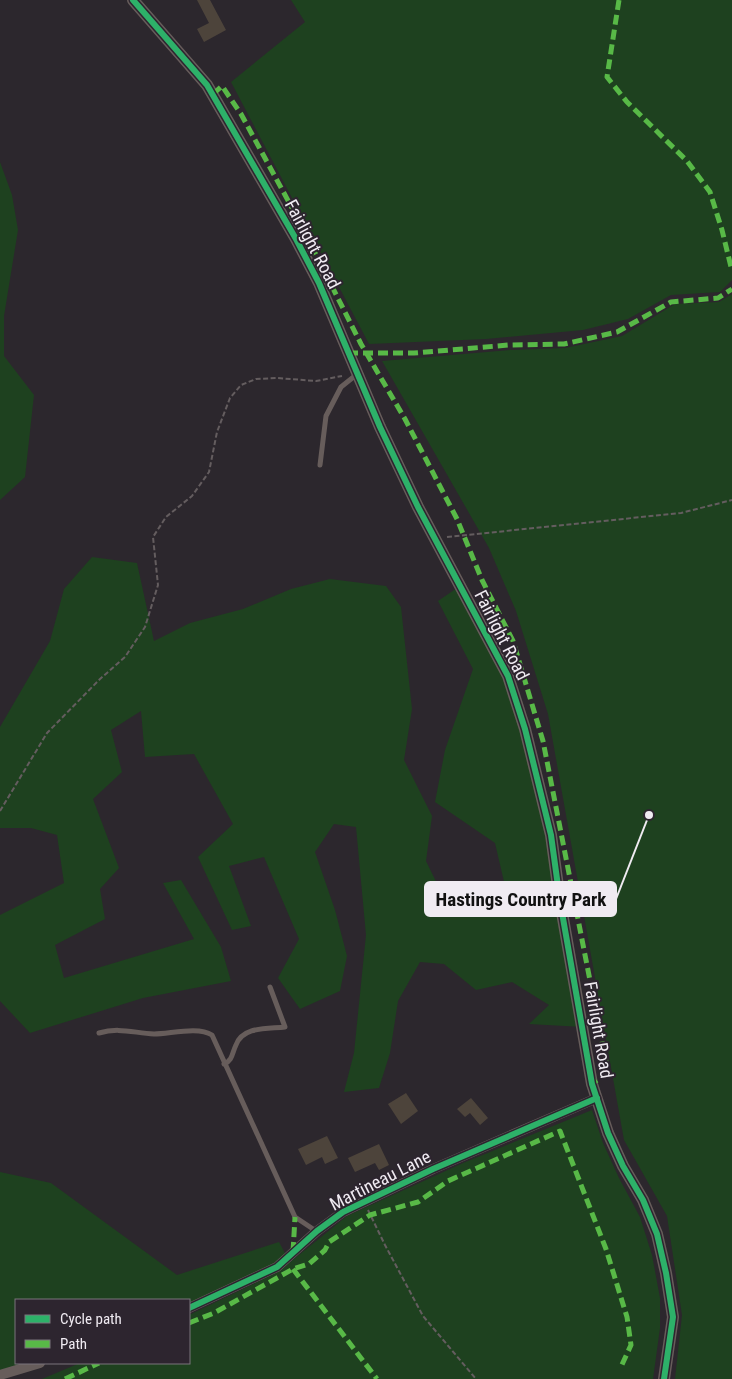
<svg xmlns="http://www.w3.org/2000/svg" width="732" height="1379" viewBox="0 0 732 1379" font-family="'Roboto Condensed',sans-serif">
<rect width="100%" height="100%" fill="#2c272d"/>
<g fill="#1e411f">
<path d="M291 0H732V280L720 292 671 295 628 319 583 330 486 339 369 344 231 82 305 22Z"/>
<path d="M0 162 12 195 18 230 4 316V356L34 395 25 477 0 500Z"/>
<path d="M732 294V1379H675L682 1315 667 1216 624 1140 548 714 516 611 489 548 382 361 510 350 565 348 622 336 675 304 719 302Z"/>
<path d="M92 557 137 563 154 641 190 623 243 609 291 589 330 579 386 586 401 607 412 709 404 760 432 816 426 861 449 908 508 899 495 843 435 802 445 750 473 669 438 601 460 586 508 676 551 835 583 1027 529 1024 549 1005 512 982 476 990 444 964 420 962 398 1001 390 1053 379 1088 344 1092 354 1053 366 935 356 827 334 824 315 852 335 910 347 956 340 991 300 1009 278 978 299 939 264 857 229 866 251 926 232 930 198 857 233 824 194 754 145 757 141 711 111 730 122 772 93 799 119 868 100 889 105 919 55 945 64 978 194 939 163 883 181 880 221 947 231 981 143 998 30 1033 0 1001V915L64 883 57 835 31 828H0V727L50 641 64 589Z"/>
<path d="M592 1110 603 1143 619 1178 640 1217 652 1255 660 1298V1328L653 1379H42L80 1363H189V1315L278 1272 347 1216 463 1163Z"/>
<path d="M0 1172 51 1183 177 1275 279 1242 287 1257 189 1308V1300H16V1363H40L0 1375Z"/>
</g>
<g fill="#4d443b">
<path d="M197 0H210L226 30 204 42 197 29 209 23Z"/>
<path d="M406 1093 418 1111 401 1124 388 1104Z"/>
<path d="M471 1098 488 1118 480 1125 470 1113 465 1117 457 1109Z"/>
<path d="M327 1136 338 1158 325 1164 322 1157 306 1165 298 1149Z"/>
<path d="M379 1144 389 1165 379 1170 375 1163 355 1172 348 1158Z"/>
</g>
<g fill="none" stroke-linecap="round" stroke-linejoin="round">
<g stroke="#645d5f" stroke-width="2" stroke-dasharray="5 2.5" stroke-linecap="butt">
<path d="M447 537 681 513 732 500"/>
<path d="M0 811 47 733 100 679 125 657 145 627 158 585 153 537 166 517 192 496 209 472 217 432 230 398 241 385 256 379 277 378 316 381 342 376"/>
<path d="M368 1210 385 1245 423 1316 476 1379"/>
</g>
<g stroke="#675d5b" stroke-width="5">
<path d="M320 465 326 416 341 387 356 375"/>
<path d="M99 1033C119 1027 134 1033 154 1034 170 1034 198 1026 212 1035L295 1217 316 1231"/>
<path d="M224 1064C233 1060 232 1053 236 1045 243 1026 268 1029 285 1027L270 987"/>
</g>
<g stroke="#675d5b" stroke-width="10">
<path d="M189 1308 277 1267 317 1231 343 1212 433 1169 597 1098"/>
<path d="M0 1375 40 1363"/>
</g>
<path stroke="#675d5b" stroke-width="12" d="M133 0 207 85 296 239 319 283 380 427 418 507 508 676 525 729 551 835 560 901 592 1084 608 1133 623 1166 643 1200 657 1234 666 1273 673 1317 664 1379"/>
<g stroke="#58b947" stroke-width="5" stroke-dasharray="10 5" stroke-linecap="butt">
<path d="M619 0 607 77 627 102 687 161 710 192 722 230 732 271"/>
<path d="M213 94 222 86 241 114 297 217 361 344 405 419 457 519 482 580 513 641 543 741 608 1072 592 1084"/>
<path d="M348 353H414L509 345 564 344 617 332 671 302 718 298 732 289"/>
<path d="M293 1252 295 1217"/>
<path d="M293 1269 377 1379"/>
<path d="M189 1323 214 1313 293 1269 309 1264 325 1250 329 1242 370 1215 418 1202 448 1181 560 1131 606 1249 627 1317 631 1345 620 1369"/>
<path d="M65 1379 99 1363"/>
</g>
<defs>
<g id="cycleway">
<path d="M133 0 207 85 296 239 319 283 380 427 418 507 508 676 525 729 551 835 560 901 592 1084 608 1133 623 1166 643 1200 657 1234 666 1273 673 1317 664 1379"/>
<path d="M189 1308 277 1267 317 1231 343 1212 433 1169 597 1098"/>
</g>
</defs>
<use href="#cycleway" stroke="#2d252f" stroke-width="9"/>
<use href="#cycleway" stroke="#2db169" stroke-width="6"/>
</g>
<g text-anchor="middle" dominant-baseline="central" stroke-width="4" stroke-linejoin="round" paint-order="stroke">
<g font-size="18" fill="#f0ebf2" stroke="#2d252f">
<text transform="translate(313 244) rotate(62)">Fairlight Road</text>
<text transform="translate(502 635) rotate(63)">Fairlight Road</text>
<text transform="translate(599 1030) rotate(80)">Fairlight Road</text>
<text transform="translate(380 1180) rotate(-27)">Martineau Lane</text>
</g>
</g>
<path fill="none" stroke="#f0ebf2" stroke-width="2" d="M649 815L616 899"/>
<circle fill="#f0ebf2" stroke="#2d252f" stroke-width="2" cx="649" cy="815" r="5"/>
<rect fill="#f0ebf2" stroke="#f0ebf2" stroke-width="2" x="425" y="882" width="191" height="34" rx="5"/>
<g font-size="19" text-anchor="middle" font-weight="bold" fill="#111">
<text x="521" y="906">Hastings Country Park</text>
</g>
<rect x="15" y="1299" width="175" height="65" fill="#2d252f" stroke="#7b747d"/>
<rect x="25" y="1315" width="25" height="8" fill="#2db169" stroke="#7b747d"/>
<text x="60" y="1324" font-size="15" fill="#f0ebf2">Cycle path</text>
<rect x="25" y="1340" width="25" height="8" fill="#58b947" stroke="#7b747d"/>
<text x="60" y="1349" font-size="15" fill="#f0ebf2">Path</text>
</svg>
